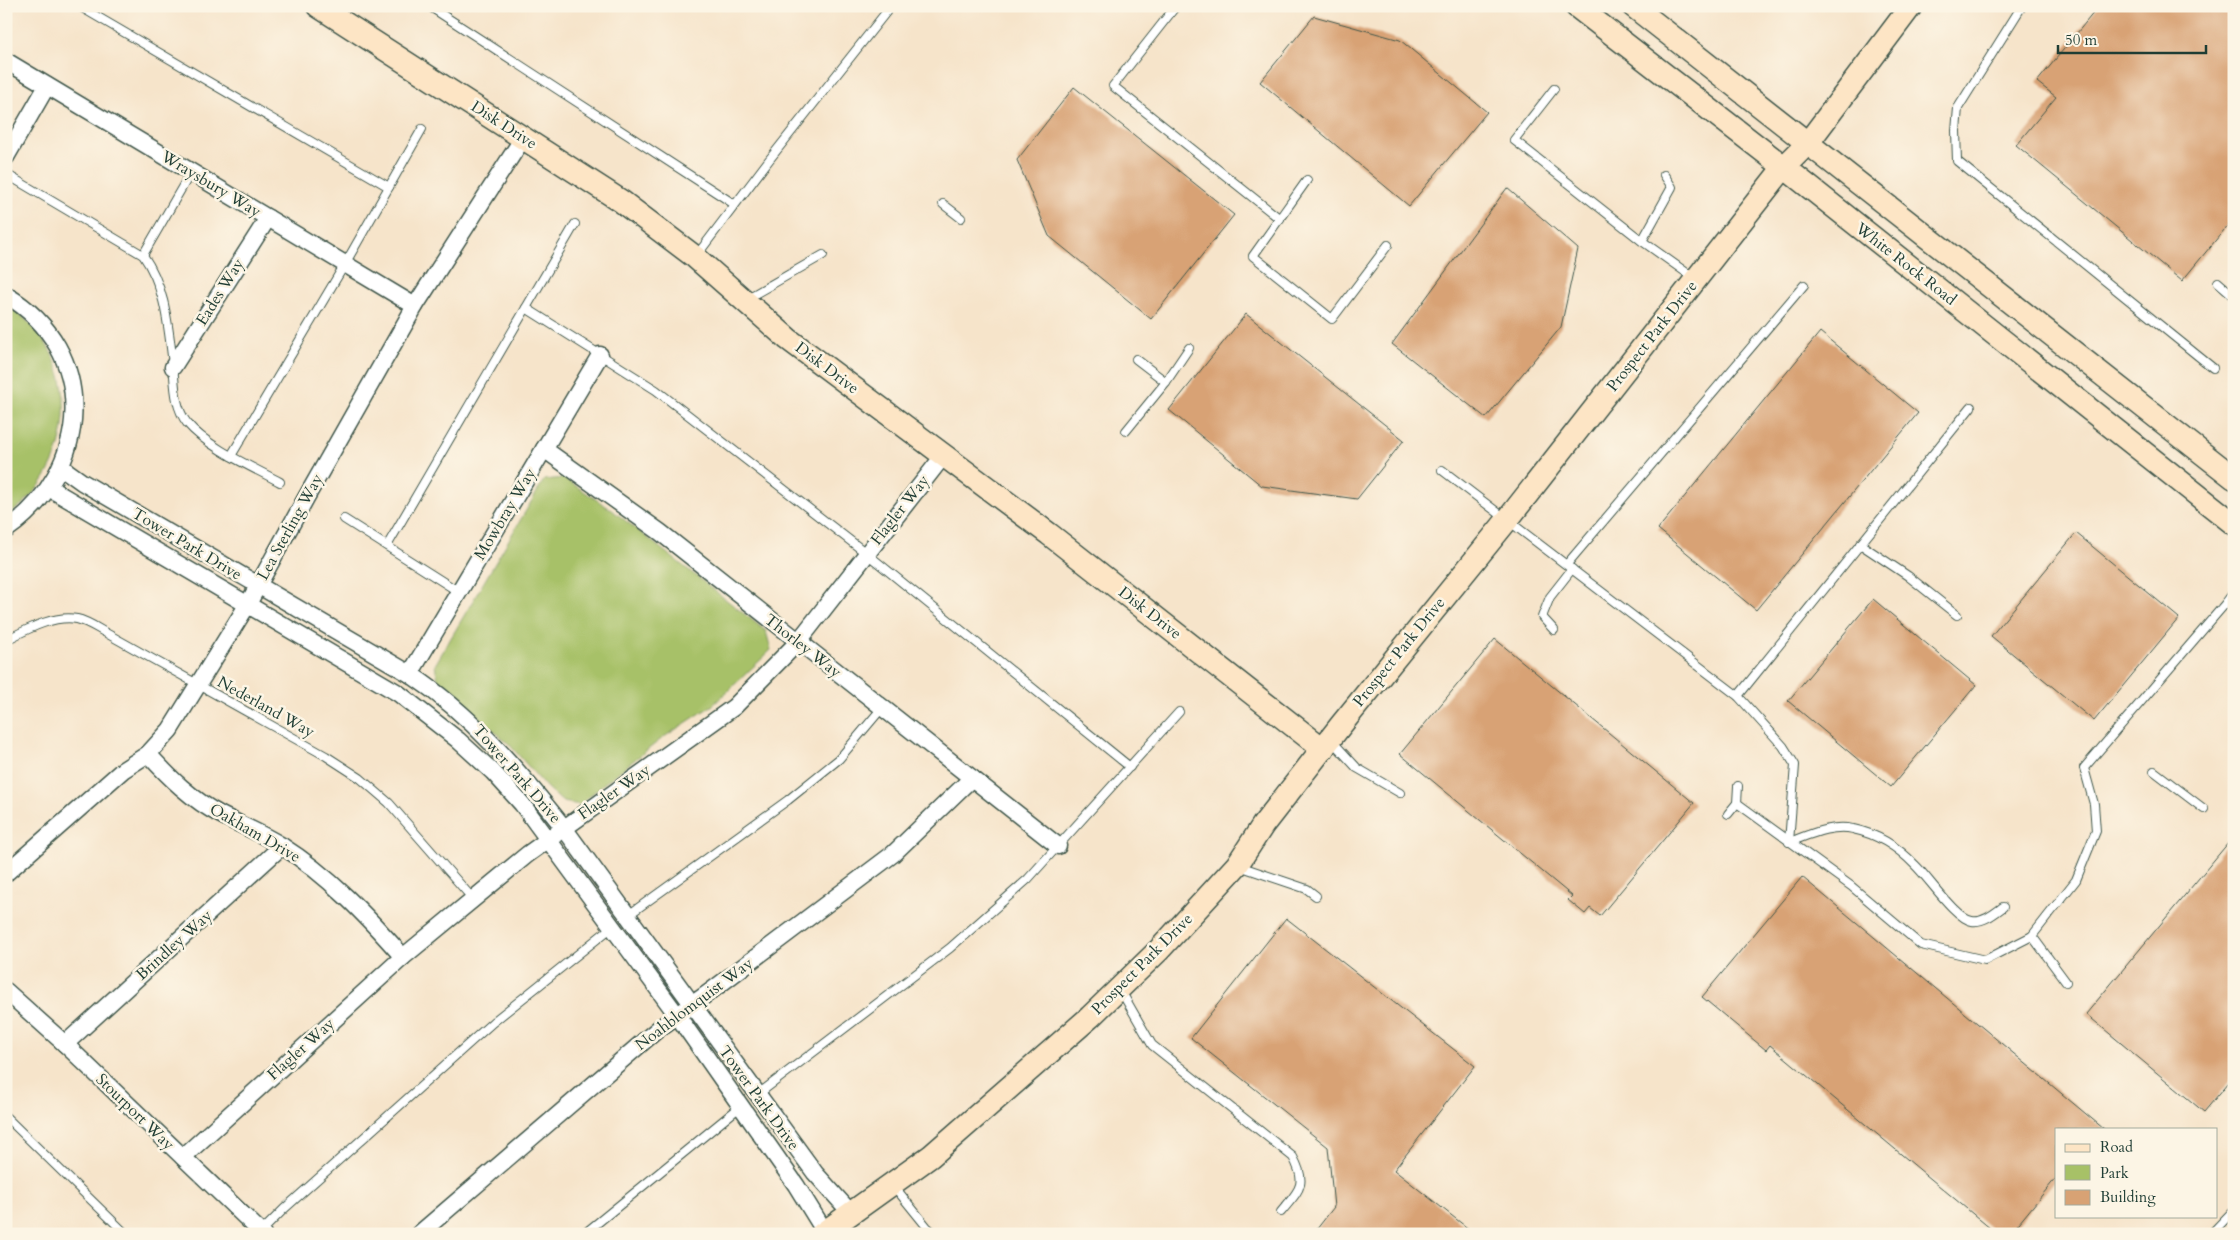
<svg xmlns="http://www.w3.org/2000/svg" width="2240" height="1240" viewBox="0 0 2240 1240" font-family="Cardo,serif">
<rect width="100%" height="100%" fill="#fcf5e5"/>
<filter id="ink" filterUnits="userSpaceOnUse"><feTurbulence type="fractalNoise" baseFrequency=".02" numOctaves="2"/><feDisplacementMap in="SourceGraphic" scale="10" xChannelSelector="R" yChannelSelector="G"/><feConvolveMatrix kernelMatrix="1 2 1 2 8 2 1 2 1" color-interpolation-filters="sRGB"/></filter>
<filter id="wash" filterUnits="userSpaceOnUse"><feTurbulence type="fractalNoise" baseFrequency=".0096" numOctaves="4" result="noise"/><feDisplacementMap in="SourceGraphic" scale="20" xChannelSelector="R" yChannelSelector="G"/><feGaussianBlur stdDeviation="1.12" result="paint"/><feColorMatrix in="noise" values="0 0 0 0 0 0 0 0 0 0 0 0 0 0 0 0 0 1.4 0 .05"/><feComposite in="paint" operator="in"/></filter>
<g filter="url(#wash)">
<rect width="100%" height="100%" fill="#f6e4ca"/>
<g fill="#a7c167" stroke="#637f4e">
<path d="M6 303C23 316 37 329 48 347 81 403 62 483 6 516Z"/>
<path d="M564 478 612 510 766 631 771 650 713 705 664 737 602 785 580 805 563 802 547 788 509 744 475 714 439 686 435 665 544 480Z"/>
</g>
<g id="blocks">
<g fill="#d8a274">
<path d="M2099 6H2234V218L2182 281 2016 145 2056 97 2037 82Z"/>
<path d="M1314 16 1400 40 1487 112 1409 206 1260 82Z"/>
<path d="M1074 87 1234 215 1151 319 1049 236 1017 160Z"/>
<path d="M1507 188 1578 249 1561 327 1486 418 1392 344Z"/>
<path d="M1246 314 1404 440 1357 499 1262 486 1169 410Z"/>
<path d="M1820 332 1918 413 1756 610 1658 529Z"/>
<path d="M2076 533 2179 618 2094 721 1991 636Z"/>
<path d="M1873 599 1976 685 1891 787 1788 701Z"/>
<path d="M1495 639 1694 803 1600 916 1590 908 1585 914 1568 900 1572 896 1400 754Z"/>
<path d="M2234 836V1076L2204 1112 2086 1014Z"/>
<path d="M1802 877 2104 1129H2056V1178L2010 1234H1997L1770 1045 1766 1050 1702 997Z"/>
<path d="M1286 918 1475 1066 1394 1170 1475 1234H1313L1334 1207 1328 1147 1191 1038Z"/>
</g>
</g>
</g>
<g filter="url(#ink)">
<use href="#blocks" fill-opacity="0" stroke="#3f564a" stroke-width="1"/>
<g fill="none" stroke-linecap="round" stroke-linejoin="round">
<defs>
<g id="lane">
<path d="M79 6 389 187"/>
<path d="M429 6 734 204"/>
<path d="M1176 6 1113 86 1280 219"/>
<path d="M2022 6 1958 108 1956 131 1957 161 2213 368"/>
<path d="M1554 89 1514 140 1642 241 1694 278"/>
<path d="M6 174 143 255C166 288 168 326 173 364 175 384 174 406 187 423 207 447 252 467 280 482"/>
<path d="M1307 180 1253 256 1332 319 1388 245"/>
<path d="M943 204 961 218"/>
<path d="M1642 241 1672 187 1664 175"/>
<path d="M143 255 191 172"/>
<path d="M697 255 769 160 891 6"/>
<path d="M2218 282 2234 296"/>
<path d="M746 299 823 255"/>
<path d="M526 308 656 390 866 553 1130 767"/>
<path d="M1136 359 1166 382"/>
<path d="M1126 431 1166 382 1189 348"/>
<path d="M231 456 345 264 422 129"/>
<path d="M1442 470 1738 696 1783 746 1795 765 1789 842"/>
<path d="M344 519 459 592"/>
<path d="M1860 544 1908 576 1957 615"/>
<path d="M387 546 575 224"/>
<path d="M1567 564 1804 285"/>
<path d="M1554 630 1542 617 1550 597 1572 569"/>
<path d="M6 640C28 629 53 615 77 619 87 621 97 628 106 633L326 756 360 778 389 803 473 899"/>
<path d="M1738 696 1971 407"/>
<path d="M1332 741 1357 768 1400 793"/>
<path d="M2154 771 2204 809"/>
<path d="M1737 803 1851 886 1921 945 1985 960 2032 936"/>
<path d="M1728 814 1737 803 1738 786"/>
<path d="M1789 842C1809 835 1832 824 1853 829 1877 834 1898 847 1915 865 1928 877 1956 919 1972 921 1983 923 1995 913 2003 907"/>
<path d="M1239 866 1307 889 1316 896"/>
<path d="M627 916 788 800 839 759 882 708"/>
<path d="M2066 982 2032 936 2076 880 2096 831 2094 804 2084 768 2225 604 2234 592"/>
<path d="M1121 991 1152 1045 1293 1157C1308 1185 1299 1190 1281 1212"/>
<path d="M757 1095 950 948 1028 879 1179 712"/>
<path d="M6 1117 126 1234"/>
<path d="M893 1185 927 1227 935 1234"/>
<path d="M261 1232 284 1209 493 1022 612 927"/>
<path d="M584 1234 741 1106"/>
<path d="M2211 1234 2234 1210"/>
</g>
<g id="street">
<path d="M6 61 415 306"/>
<path d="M6 157 47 86"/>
<path d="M6 295C100 351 92 470 6 530"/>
<path d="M173 367 268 218"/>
<path d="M544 449 660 532 1058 846"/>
<path d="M61 467 82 482 410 674C472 715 518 770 564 828L815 1173 851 1213"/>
<path d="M49 488 398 693 458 740 493 772 522 804 677 1015 796 1185 825 1232"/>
<path d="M410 674 600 355"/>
<path d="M148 754C169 777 192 800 221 815 241 825 263 834 282 846 328 875 367 916 403 957"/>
<path d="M6 873 123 770 148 754 170 730 248 604 307 496 415 306 523 138"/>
<path d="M6 991 65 1044 263 1234"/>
<path d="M65 1044 282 846"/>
<path d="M183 1157 403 957 528 854 734 707 798 642 944 455"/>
<path d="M419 1234 657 1030 711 991 893 854 972 778"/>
</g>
<g id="secondary">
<path d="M318 6 621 201 695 257 788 339 1049 534 1323 749"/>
<path d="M1576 6 1784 167 2234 524"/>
<path d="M1633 6 2234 478"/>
<path d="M822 1234 931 1156 1090 1017 1159 950 1237 865 1263 825 1341 725 1508 519 1784 167 1807 144 1911 6"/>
</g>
</defs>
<use href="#lane" stroke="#3f564a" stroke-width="10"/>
<use href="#street" stroke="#3f564a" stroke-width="19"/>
<use href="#secondary" stroke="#3f564a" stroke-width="25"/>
<use href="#lane" stroke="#fff" stroke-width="8"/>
<use href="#street" stroke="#fff" stroke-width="16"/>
<use href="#secondary" stroke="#fde5c5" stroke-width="22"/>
</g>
</g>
<g text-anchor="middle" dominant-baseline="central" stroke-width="5" stroke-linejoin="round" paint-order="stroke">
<g font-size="16" fill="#1f3d34" stroke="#fcf5e5">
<text transform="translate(504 125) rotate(33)">Disk Drive</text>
<text transform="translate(211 184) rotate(31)">Wraysbury Way</text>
<text transform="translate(1906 264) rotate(38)">White Rock Road</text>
<text transform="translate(220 292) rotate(-58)">Eades Way</text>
<text transform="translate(1652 336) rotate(-52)">Prospect Park Drive</text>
<text transform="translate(827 368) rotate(37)">Disk Drive</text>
<text transform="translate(900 510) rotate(-52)">Flagler Way</text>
<text transform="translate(505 514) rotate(-59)">Mowbray Way</text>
<text transform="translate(290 527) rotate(-61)">Lea Sterling Way</text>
<text transform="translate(187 544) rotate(31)">Tower Park Drive</text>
<text transform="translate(1150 613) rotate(38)">Disk Drive</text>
<text transform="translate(803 646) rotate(38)">Thorley Way</text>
<text transform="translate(1399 652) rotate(-51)">Prospect Park Drive</text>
<text transform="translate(266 707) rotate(29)">Nederland Way</text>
<text transform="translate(517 774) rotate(49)">Tower Park Drive</text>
<text transform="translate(614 792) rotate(-35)">Flagler Way</text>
<text transform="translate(255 833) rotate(30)">Oakham Drive</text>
<text transform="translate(174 945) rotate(-42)">Brindley Way</text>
<text transform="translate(1142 964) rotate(-45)">Prospect Park Drive</text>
<text transform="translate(694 1004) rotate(-37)">Noahblomquist Way</text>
<text transform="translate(301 1049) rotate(-42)">Flagler Way</text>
<text transform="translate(759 1098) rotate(54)">Tower Park Drive</text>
<text transform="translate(135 1112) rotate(44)">Stourport Way</text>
</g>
</g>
<rect width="2240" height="1240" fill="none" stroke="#fcf5e5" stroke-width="25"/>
<rect x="2055" y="1128" width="162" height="90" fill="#fcf5e5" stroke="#a4ab9e"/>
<rect x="2065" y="1144" width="25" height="8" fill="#fde5c5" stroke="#a4ab9e"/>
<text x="2100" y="1152" font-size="15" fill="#1f3d34">Road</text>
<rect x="2065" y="1165" width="25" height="15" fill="#a7c167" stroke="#a4ab9e"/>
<text x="2100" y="1178" font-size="15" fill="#1f3d34">Park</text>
<rect x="2065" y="1190" width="25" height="15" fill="#d8a274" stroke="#a4ab9e"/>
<text x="2100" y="1202" font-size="15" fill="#1f3d34">Building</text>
<path d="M2058 45v8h148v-8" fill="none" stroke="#1f3d34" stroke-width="2.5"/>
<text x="2065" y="45" font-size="15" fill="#1f3d34" stroke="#fcf5e5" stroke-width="4" paint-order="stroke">50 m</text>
</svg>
